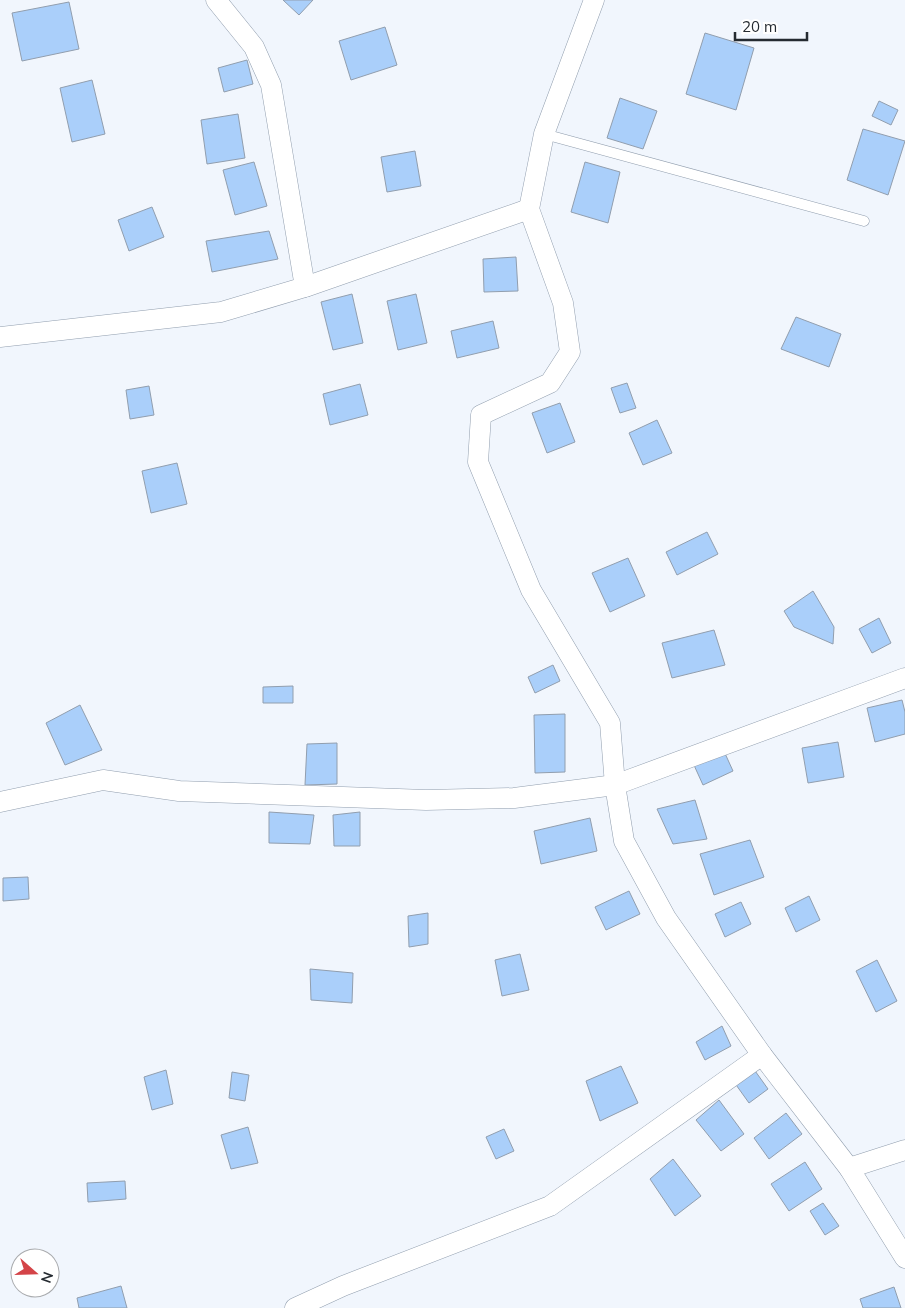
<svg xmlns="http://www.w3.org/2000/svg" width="905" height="1308" viewBox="0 0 905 1308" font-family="Mulish,sans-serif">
<rect width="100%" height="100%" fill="#f1f6fd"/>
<g fill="#aacffa" stroke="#919eae">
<path d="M283 0H313L299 15Z"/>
<path d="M69 2 79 49 22 61 12 13Z"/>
<path d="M385 27 397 65 351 80 339 41Z"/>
<path d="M705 33 754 48 736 110 686 94Z"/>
<path d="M247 60 253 84 224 92 218 68Z"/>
<path d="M92 80 105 134 72 142 60 88Z"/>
<path d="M620 98 657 111 643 149 607 138Z"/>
<path d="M879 101 898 110 891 125 872 116Z"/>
<path d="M238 114 245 158 207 164 201 120Z"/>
<path d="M863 129 905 141 888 195 847 180Z"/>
<path d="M415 151 421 186 387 192 381 157Z"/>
<path d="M254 162 267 206 235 215 223 170Z"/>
<path d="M585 162 620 172 608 223 571 212Z"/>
<path d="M152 207 164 237 129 251 118 220Z"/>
<path d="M269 231 278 259 212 272 206 241Z"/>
<path d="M516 257 518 291 484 292 483 259Z"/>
<path d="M352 294 363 343 333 350 321 302Z"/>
<path d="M416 294 427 343 398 350 387 301Z"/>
<path d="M796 317 841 334 829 367 781 349Z"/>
<path d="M493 321 499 348 457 358 451 331Z"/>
<path d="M627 383 636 408 620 413 611 388Z"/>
<path d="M360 384 368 415 330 425 323 394Z"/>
<path d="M149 386 154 415 130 419 126 390Z"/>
<path d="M560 403 575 442 547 453 532 413Z"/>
<path d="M657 420 672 453 643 465 629 433Z"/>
<path d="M177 463 187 504 151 513 142 471Z"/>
<path d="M707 532 718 554 677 575 666 552Z"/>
<path d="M628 558 645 596 610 612 592 573Z"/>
<path d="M813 591 834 627 833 644 794 627 784 611Z"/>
<path d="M879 618 891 643 872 653 859 629Z"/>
<path d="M714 630 725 665 672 678 662 643Z"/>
<path d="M553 665 560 681 535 693 528 677Z"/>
<path d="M293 686V703H263V687Z"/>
<path d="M902 700 905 712V734L875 742 867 708Z"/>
<path d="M80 705 102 750 65 765 46 723Z"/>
<path d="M565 714V772L535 773 534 715Z"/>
<path d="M838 742 844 777 808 783 802 748Z"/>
<path d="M337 743V784L305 785 307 744Z"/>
<path d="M723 749 733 771 703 785 693 763Z"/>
<path d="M695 800 707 839 673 844 657 809Z"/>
<path d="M269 812 314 815 310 844 269 843Z"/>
<path d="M360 812V846H334L333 815Z"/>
<path d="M590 818 597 851 541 864 534 831Z"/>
<path d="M750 840 764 877 714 895 700 854Z"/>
<path d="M28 877 29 899 3 901V878Z"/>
<path d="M629 891 640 914 606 930 595 907Z"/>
<path d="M809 896 820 920 796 932 785 908Z"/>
<path d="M741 902 751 924 725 937 715 914Z"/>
<path d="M428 913V944L409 947 408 916Z"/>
<path d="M520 954 529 990 502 996 495 960Z"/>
<path d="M877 960 897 1001 876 1012 856 971Z"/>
<path d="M310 969 353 973 352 1003 311 1000Z"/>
<path d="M722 1026 731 1046 705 1060 696 1042Z"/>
<path d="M621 1066 638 1103 600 1121 586 1081Z"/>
<path d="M753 1068 768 1089 749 1103 734 1082Z"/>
<path d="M166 1070 173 1104 152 1110 144 1077Z"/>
<path d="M232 1072 249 1075 245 1101 229 1098Z"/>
<path d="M719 1100 744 1134 721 1151 696 1120Z"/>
<path d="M786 1113 802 1134 769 1159 754 1138Z"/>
<path d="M248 1127 258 1163 231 1169 221 1135Z"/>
<path d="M504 1129 514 1151 496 1159 486 1137Z"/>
<path d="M673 1159 701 1196 675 1216 650 1179Z"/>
<path d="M805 1162 822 1189 789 1211 771 1184Z"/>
<path d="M125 1181 126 1199 88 1202 87 1183Z"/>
<path d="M823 1203 839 1226 825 1235 810 1211Z"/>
<path d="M121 1286 127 1308H79L77 1298Z"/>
<path d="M894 1287 901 1308H863L860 1299Z"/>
</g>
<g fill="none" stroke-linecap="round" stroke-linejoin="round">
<defs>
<path id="lane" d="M544 134 864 221"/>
<g id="street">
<path d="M216 0 254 47 271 85 305 287"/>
<path d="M594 0 544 134 529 209 563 303 570 352 550 383 481 415 478 462 531 590 610 723 615 785 624 841 666 918 762 1055 849 1168 905 1258"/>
<path d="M0 337 221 312 305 287 529 209"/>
<path d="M0 802 103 780 179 791 426 800 514 798 615 785 905 678"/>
<path d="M849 1168 905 1150"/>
<path d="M295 1308 343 1286 550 1206 762 1055"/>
</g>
</defs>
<use href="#lane" stroke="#919eae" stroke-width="11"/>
<use href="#street" stroke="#919eae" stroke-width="21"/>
<use href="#lane" stroke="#fff" stroke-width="10"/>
<use href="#street" stroke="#fff" stroke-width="20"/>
</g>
<g transform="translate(35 1273) rotate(110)"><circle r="24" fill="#ffffff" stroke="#a8aaad"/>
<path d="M0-4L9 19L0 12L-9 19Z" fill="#d44448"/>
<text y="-8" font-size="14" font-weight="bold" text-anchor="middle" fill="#252b31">N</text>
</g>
<path d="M735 32v8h72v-8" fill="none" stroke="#252b31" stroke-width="2.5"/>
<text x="742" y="32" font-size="15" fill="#252b31" stroke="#ffffff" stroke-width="4" paint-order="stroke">20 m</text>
</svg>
